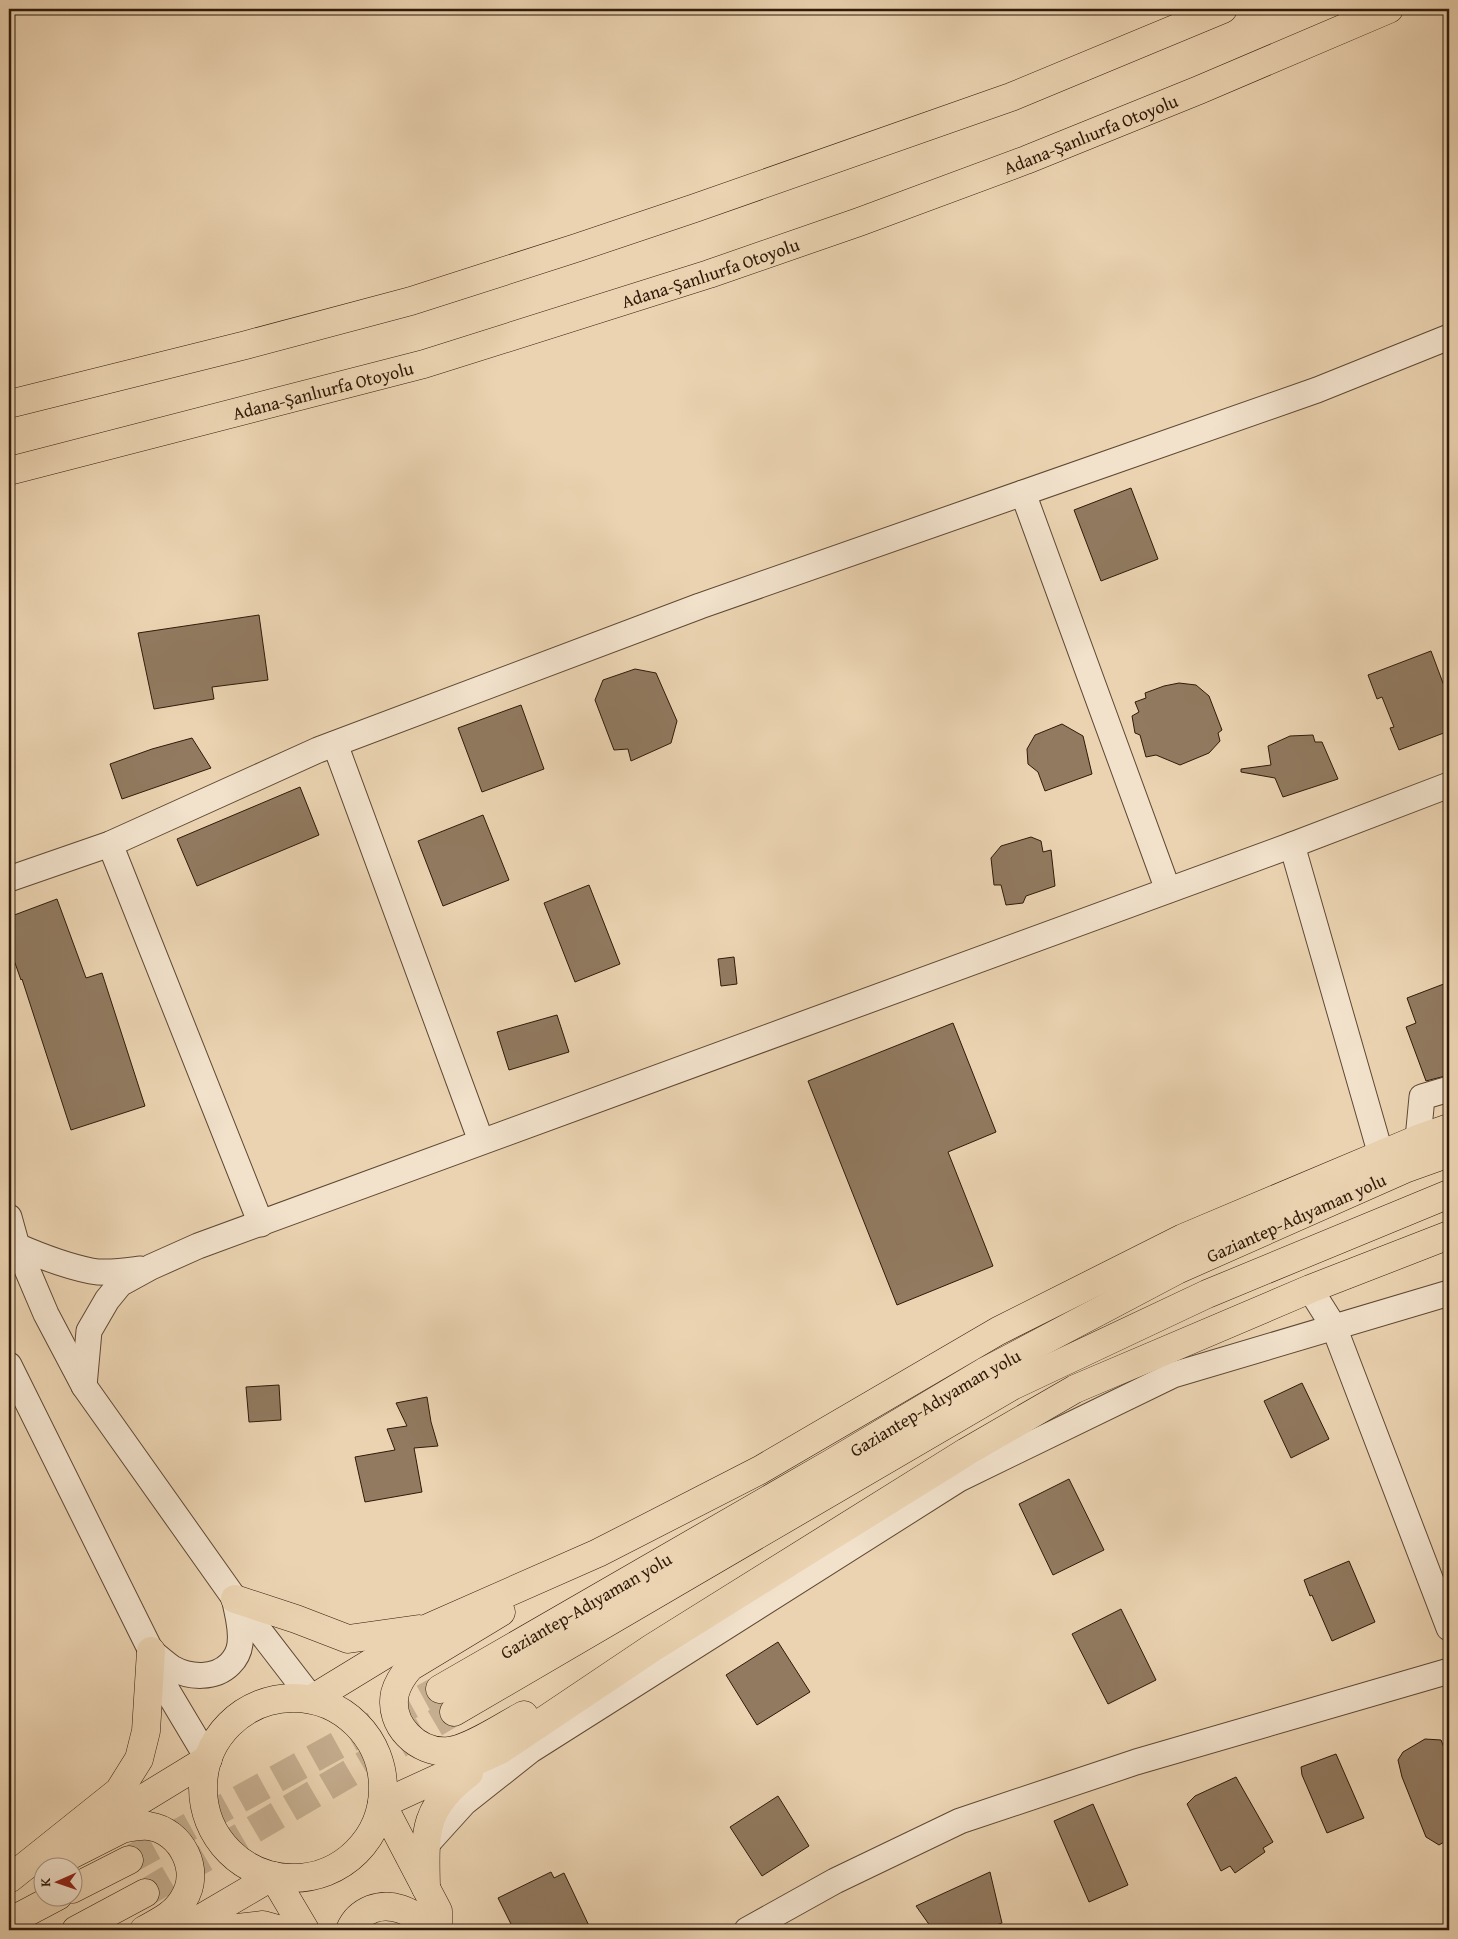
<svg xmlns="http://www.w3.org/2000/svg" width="1458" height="1939" viewBox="0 0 1458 1939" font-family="'Gentium Book Plus',serif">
<rect width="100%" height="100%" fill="#ebd3b1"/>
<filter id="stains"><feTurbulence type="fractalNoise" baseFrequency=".004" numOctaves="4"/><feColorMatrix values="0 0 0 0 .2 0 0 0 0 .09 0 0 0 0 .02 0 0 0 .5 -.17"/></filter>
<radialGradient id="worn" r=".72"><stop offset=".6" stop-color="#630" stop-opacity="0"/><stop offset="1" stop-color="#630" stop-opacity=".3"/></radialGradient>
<g fill="#917a60" stroke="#2f1a09">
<path d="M1131 488 1158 559 1101 581 1074 510Z"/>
<path d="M259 615 268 680 212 687 214 699 154 709 138 633Z"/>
<path d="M1431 651 1449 699V731L1399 750 1390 728 1394 727 1382 697 1377 699 1368 675Z"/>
<path d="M635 669 656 673 677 721 671 743 631 761 628 749 614 750 595 700 603 680Z"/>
<path d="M1179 683 1196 685 1209 696 1222 730 1218 733 1220 741 1209 753 1180 765 1156 755 1146 757 1140 735 1135 733 1132 716 1139 712 1135 702 1146 698 1145 693 1164 686Z"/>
<path d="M521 705 544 769 482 792 458 728Z"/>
<path d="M1062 724 1083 736 1092 774 1045 791 1038 772 1028 764 1027 749 1035 735Z"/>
<path d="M1313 735 1315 742H1322L1338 779 1283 797 1275 778 1241 772V769L1271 765 1268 746 1290 736Z"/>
<path d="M192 738 211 768 122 799 110 764 152 749Z"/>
<path d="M300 787 319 835 197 886 177 839Z"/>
<path d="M483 815 509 880 443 906 418 841Z"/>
<path d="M1031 837 1041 841 1043 852 1051 850 1055 886 1026 896 1023 903 1006 905 1001 885H994L991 858 1001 846Z"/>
<path d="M589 885 620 964 575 982 544 903Z"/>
<path d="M57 899 86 978 102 973 145 1106 71 1130 22 979 21 980 9 946V917Z"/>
<path d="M734 957 737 984 721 986 718 959Z"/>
<path d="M1449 982V1075L1426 1081 1406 1027 1416 1023 1407 998Z"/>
<path d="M557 1015 569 1052 509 1070 497 1032Z"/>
<path d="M953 1023 996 1132 948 1152 993 1266 897 1305 808 1081Z"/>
<path d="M1302 1383 1329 1439 1291 1458 1264 1401Z"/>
<path d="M279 1385 281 1420 249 1422 246 1387Z"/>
<path d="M427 1397 431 1422 438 1446 414 1448 422 1492 365 1502 355 1457 395 1450 387 1429 407 1426 396 1403Z"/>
<path d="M1069 1479 1104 1550 1053 1575 1019 1504Z"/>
<path d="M1349 1561 1375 1622 1332 1641 1312 1595 1310 1596 1304 1580Z"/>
<path d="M1121 1609 1156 1680 1108 1704 1072 1634Z"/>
<path d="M778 1642 810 1692 757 1725 726 1675Z"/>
<path d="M1425 1739 1441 1740 1449 1760V1839L1439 1845 1426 1837 1402 1777 1398 1760 1403 1752Z"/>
<path d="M1336 1754 1364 1818 1327 1833 1302 1775 1301 1767Z"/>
<path d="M1236 1777 1273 1842 1263 1848 1265 1852 1235 1873 1230 1866 1221 1871 1187 1804 1195 1796Z"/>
<path d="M778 1796 809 1846 762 1876 730 1827Z"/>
<path d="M1093 1804 1128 1885 1089 1902 1054 1821Z"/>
<path d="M551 1872 554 1878 564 1873 591 1930H514L498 1898Z"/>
<path d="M990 1872 1002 1923 982 1930H933L916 1906Z"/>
</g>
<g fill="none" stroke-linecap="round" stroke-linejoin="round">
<g stroke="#c5ae8f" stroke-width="28" stroke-dasharray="28 14" stroke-linecap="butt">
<path d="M129 1860 440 1689"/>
<path d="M145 1893 454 1712"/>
</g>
<defs>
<g id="minor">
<path d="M1023 493 1168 890"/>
<path d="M335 744 481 1141"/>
<path d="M110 844 261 1224"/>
<path d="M1292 845 1381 1155"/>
<path d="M9 879 110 844 318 750 700 606 1317 390 1449 337"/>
<path d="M1418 1139 1422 1097 1449 1089"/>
<path d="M9 1217 17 1246 46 1314 84 1386 235 1599 312 1699"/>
<path d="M17 1246C40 1256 66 1266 91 1271 107 1274 125 1271 141 1269"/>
<path d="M1310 1289 1334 1327 1449 1628"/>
<path d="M9 1365 151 1651 168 1692 208 1759"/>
<path d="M84 1386 89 1331 107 1300 120 1284 151 1267 198 1246 1292 845 1449 785"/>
<path d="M151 1651C158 1657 165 1663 172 1668 190 1678 215 1679 230 1664 235 1659 239 1652 240 1644 242 1630 238 1616 235 1602"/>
<path d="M425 1846 464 1803 531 1750 959 1479 1173 1375 1449 1293"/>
<path d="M747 1930 835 1881 960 1821 1136 1762 1449 1671"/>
</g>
<g id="major">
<circle cx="293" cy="1788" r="90"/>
<path d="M382 1804 438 1911V1930"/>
<path d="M273 1876 305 1930"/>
<path d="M350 1930C354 1920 362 1913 372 1909 396 1900 417 1917 437 1928"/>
</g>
<g id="highway">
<path d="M9 404 246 345 411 301 576 248 695 208 1011 97 1223 9"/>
<path id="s1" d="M9 471 424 364 709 274 859 222 1026 160 1199 90 1389 9"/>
<path d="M235 1599 296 1619 348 1639 419 1629"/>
<path d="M501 1612 410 1667C403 1675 398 1682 395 1693 388 1725 418 1754 449 1751 470 1749 505 1725 524 1715"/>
<path id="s2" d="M440 1689 832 1463 984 1372 1177 1270 1407 1168 1449 1153"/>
<path d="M312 1699 430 1627 598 1553 760 1470 998 1331 1183 1238 1418 1139 1449 1128"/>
<path d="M454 1712 1012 1386 1207 1294 1449 1194"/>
<path d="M382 1804 500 1750 652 1648 966 1452 1075 1389 1310 1289 1449 1235"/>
<path d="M103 1823 208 1759"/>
<path d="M49 1866 122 1829C131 1827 140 1825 149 1826 182 1831 202 1871 183 1900 174 1915 158 1922 144 1930"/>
<path d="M9 1879 119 1791 139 1759 146 1731 151 1651"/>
<path d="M426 1888C425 1834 422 1808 469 1773"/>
<path d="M72 1889 129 1860"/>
<path d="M9 1922 58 1896"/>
<path d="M76 1930 145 1893"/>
<path d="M181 1930 273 1876"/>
<path d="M219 1930 263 1925 281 1930"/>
</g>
</defs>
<use href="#minor" stroke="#5e4833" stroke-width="27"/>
<use href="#major" stroke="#2f1a09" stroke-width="29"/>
<use href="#highway" stroke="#2f1a09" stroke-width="29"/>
<use href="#minor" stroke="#f2e2cc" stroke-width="25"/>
<use href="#major" stroke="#ebd3b1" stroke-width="28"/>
<use href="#highway" stroke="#ebd3b1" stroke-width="28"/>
</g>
<g text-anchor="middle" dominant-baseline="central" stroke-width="5" stroke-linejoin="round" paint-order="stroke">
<g font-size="18" fill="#2f1a09" stroke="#f2e2cc">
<text stroke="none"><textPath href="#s1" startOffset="1134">Adana-Şanlıurfa Otoyolu</textPath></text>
<text stroke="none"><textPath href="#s1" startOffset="729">Adana-Şanlıurfa Otoyolu</textPath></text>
<text stroke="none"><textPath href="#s1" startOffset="324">Adana-Şanlıurfa Otoyolu</textPath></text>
<text stroke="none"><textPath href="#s2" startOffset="978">Gaziantep-Adıyaman yolu</textPath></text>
<text stroke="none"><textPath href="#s2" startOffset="572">Gaziantep-Adıyaman yolu</textPath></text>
<text stroke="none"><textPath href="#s2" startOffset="168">Gaziantep-Adıyaman yolu</textPath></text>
</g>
</g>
<rect width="1458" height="1939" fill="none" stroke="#ebd3b1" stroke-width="30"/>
<rect x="10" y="10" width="1438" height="1919" fill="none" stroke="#2f1a09" stroke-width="2.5"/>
<rect x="15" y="15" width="1428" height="1909" fill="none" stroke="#2f1a09"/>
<g transform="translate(58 1882) rotate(268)"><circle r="24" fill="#f2e2cc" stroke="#a4927e"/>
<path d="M0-4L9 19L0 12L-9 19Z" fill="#8f2418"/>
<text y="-8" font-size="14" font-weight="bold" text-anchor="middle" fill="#2f1a09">K</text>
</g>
<rect width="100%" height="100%" filter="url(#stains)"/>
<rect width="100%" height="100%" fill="url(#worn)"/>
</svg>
